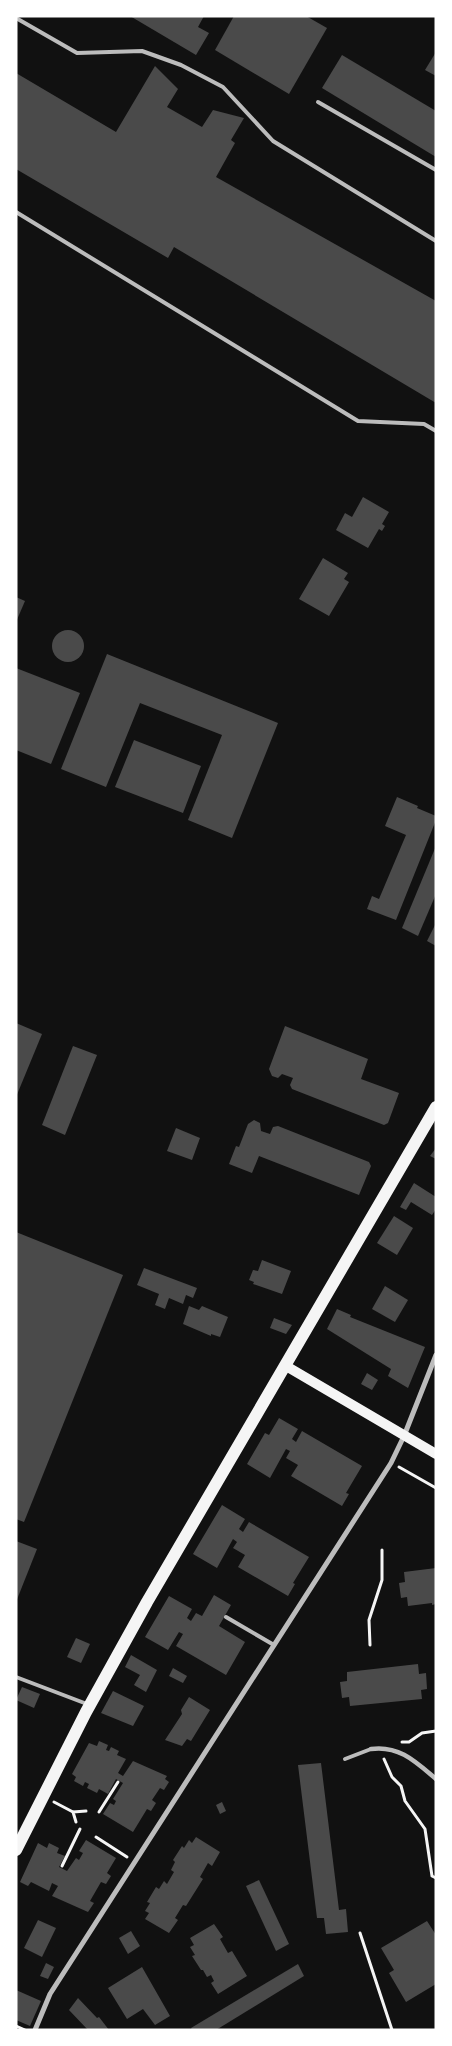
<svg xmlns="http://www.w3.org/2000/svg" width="452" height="2046" viewBox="0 0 452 2046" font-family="'Crimson Pro',serif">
<rect width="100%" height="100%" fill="#111"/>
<g fill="#4a4a4a">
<path d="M130 16H204L198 27 209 33 196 55Z"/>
<path d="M234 16H306L327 28 289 94 215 50Z"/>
<path d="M436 52V76L425 70Z"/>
<path d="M342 55 436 111V157L322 88Z"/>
<path d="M155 66 178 89 167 107 202 127 213 110 244 118 231 140 235 143 216 177 436 301V403L174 247 168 258 16 169V73L116 132Z"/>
<path d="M363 497 389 512 382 524 385 526 382 531 379 529 368 548 336 530 345 513 352 517Z"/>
<path d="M323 558 348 573 344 579 349 582 329 616 299 599Z"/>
<path d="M16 597 25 601 16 622Z"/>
<circle cx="68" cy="646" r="16"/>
<path d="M107 654 278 723 232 838 188 820 222 735 140 703 106 787 61 769Z"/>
<path d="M16 668 80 693 51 764 16 750Z"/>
<path d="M134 740 201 766 183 813 115 787Z"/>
<path d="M397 797 418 806 417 808 436 816V820L396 920 367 909 372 896 379 899 406 835 385 826Z"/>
<path d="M436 846V894L418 936 402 928Z"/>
<path d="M436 923V946L427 941Z"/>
<path d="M16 1023 42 1034 16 1097Z"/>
<path d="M285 1026 368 1059 361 1079 399 1093 388 1123 384 1125 292 1089 290 1085 293 1078 282 1074 278 1078 272 1076 269 1069Z"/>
<path d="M73 1046 97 1055 65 1135 42 1125Z"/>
<path d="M254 1120 260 1123 261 1131 270 1134 273 1127 278 1126 369 1162 371 1166 359 1195 259 1156 252 1173 229 1164 236 1146 239 1147 248 1124Z"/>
<path d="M176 1128 200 1138 192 1160 167 1151Z"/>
<path d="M436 1148V1159L430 1156Z"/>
<path d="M414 1183 436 1197V1209L432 1215 411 1202 406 1210 400 1207Z"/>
<path d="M394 1216 413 1228 397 1255 377 1243Z"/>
<path d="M16 1232 123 1275 24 1522 16 1519Z"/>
<path d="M262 1260 291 1271 282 1294 253 1284 254 1282 249 1280 253 1270 258 1271Z"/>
<path d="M144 1268 197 1288 193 1298 186 1295 183 1304 169 1298 165 1309 155 1305 159 1294 137 1285Z"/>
<path d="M385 1286 408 1300 395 1322 372 1309Z"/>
<path d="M189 1306 199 1310 202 1306 228 1317 220 1337 211 1334V1336L183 1324Z"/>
<path d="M337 1309 351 1315 350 1317 425 1347 408 1388 388 1376 391 1369 327 1329Z"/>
<path d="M274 1318 292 1325 286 1334 270 1328Z"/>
<path d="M367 1373 378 1380 372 1390 361 1384Z"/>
<path d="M279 1418 298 1429 292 1439 296 1442 302 1431 362 1466 346 1493 349 1494 342 1506 291 1476 298 1465 286 1458 290 1451 286 1449 270 1478 247 1464 265 1433 269 1435Z"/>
<path d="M222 1505 245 1519 239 1529 243 1532 249 1522 309 1557 293 1583 295 1584 288 1596 238 1567 245 1555 233 1548 237 1542 233 1539 217 1568 193 1554Z"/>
<path d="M16 1541 37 1549 16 1602Z"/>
<path d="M436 1568V1604L432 1605V1603L408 1606 407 1597 401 1598 399 1583 405 1582 404 1572Z"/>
<path d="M214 1595 231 1605 219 1626 245 1642 226 1675 176 1646 183 1634 179 1632 168 1650 145 1637 169 1596 192 1609 187 1618 191 1621 196 1613 202 1616Z"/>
<path d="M76 1638 90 1644 81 1663 67 1657Z"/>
<path d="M131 1655 157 1670 146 1692 134 1685 140 1675 125 1667Z"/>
<path d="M418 1664 419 1674 426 1673 427 1689 421 1690 422 1699 350 1706 349 1697 342 1698 340 1682 347 1681V1672Z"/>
<path d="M173 1668 187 1676 183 1683 169 1676Z"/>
<path d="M22 1687 40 1694 34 1708 16 1700Z"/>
<path d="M113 1691 144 1706 133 1726 101 1713Z"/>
<path d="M189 1697 210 1710 191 1741 187 1739 182 1746 165 1740 182 1714 181 1710Z"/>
<path d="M99 1741 108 1745 106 1750 109 1751 111 1747 119 1751 117 1755 126 1759 118 1773 123 1776 133 1761 167 1776 165 1779 169 1782 164 1790 160 1788 152 1800 156 1803 151 1811 147 1809 133 1832 103 1814 110 1803 114 1805 116 1801 113 1799 123 1783 116 1779 108 1794 99 1789 97 1793 87 1788 89 1784 85 1782 83 1786 74 1781 76 1777 72 1774 89 1743 97 1746Z"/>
<path d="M321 1763 339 1910 346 1909 348 1932 326 1934 324 1918H317L298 1765Z"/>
<path d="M222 1802 226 1811 220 1814 216 1805Z"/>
<path d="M196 1837 220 1852 212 1866 208 1863 200 1877 203 1879 186 1906 183 1905 175 1918 178 1920 169 1933 145 1919 149 1913 145 1911 150 1903 147 1902 156 1887 159 1889 164 1881 167 1884 174 1872 171 1870 175 1862 173 1860 182 1846 184 1848 189 1840 192 1843Z"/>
<path d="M86 1840 116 1858 107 1873 111 1876 106 1884 101 1882 90 1901 94 1903 88 1912 52 1896 58 1886 52 1883 49 1891 31 1882 28 1886 20 1882 38 1843 47 1848 49 1843 59 1848 57 1853 65 1856 59 1867 67 1871 76 1858 79 1860 83 1853 79 1851Z"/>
<path d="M259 1880 289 1944 276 1951 246 1886Z"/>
<path d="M38 1920 56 1928 42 1957 24 1948Z"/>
<path d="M427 1921 436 1935V1984L406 2002 389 1973 394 1970 381 1948Z"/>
<path d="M214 1924 223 1937 220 1939 228 1953 232 1951 247 1976 218 1994 211 1983 214 1981 211 1975 207 1977 203 1970H201L192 1956 195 1955 190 1947 194 1945 190 1938Z"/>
<path d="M131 1931 140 1946 128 1954 119 1938Z"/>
<path d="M46 1963 54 1967 48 1979 40 1976Z"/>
<path d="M298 1964 304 1976 216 2030H192L191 2028Z"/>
<path d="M142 1967 170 2016 155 2025 143 2009 127 2019 108 1988Z"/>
<path d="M16 1990 41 2001 30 2026 16 2020Z"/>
<path d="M78 1998 97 2018 99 2017 109 2030H88L69 2010Z"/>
</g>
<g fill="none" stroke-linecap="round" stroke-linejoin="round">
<g stroke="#f5f5f5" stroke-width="3">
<path d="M399 1467 436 1488"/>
<path d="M370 1645 369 1620 382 1580V1550"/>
<path d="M402 1742H409L422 1733 436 1731"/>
<path d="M384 1759 392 1777 401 1786 405 1801 425 1829 432 1876 436 1878"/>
<path d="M54 1802 73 1812"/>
<path d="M99 1812 118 1782"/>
<path d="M76 1822 73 1812 86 1811"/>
<path d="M96 1837 127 1857"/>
<path d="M62 1866 80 1829"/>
<path d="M360 1933 392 2030"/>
<path d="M16 2026 25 2030"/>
</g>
<g stroke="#bcbcbc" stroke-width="4">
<path d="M16 18 77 53 142 51 181 65 223 87 273 141 436 241"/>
<path d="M318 102 436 170"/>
<path d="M16 212 358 421 424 424 436 431"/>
<path d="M226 1617 274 1645"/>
<path d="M16 1677 87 1704"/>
<path d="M345 1759 371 1749"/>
</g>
<path stroke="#bcbcbc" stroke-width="4.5" d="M371 1749C399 1745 416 1762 436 1779"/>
<path stroke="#bcbcbc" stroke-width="5" d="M35 2030 50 1994 391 1463 404 1436 436 1355"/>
<path stroke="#f5f5f5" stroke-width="10" d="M286 1366 436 1454"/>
<path stroke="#f5f5f5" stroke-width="12" d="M16 1850 86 1712 147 1602 436 1107"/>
</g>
<rect width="452" height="2046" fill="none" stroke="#ffffff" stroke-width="35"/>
</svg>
